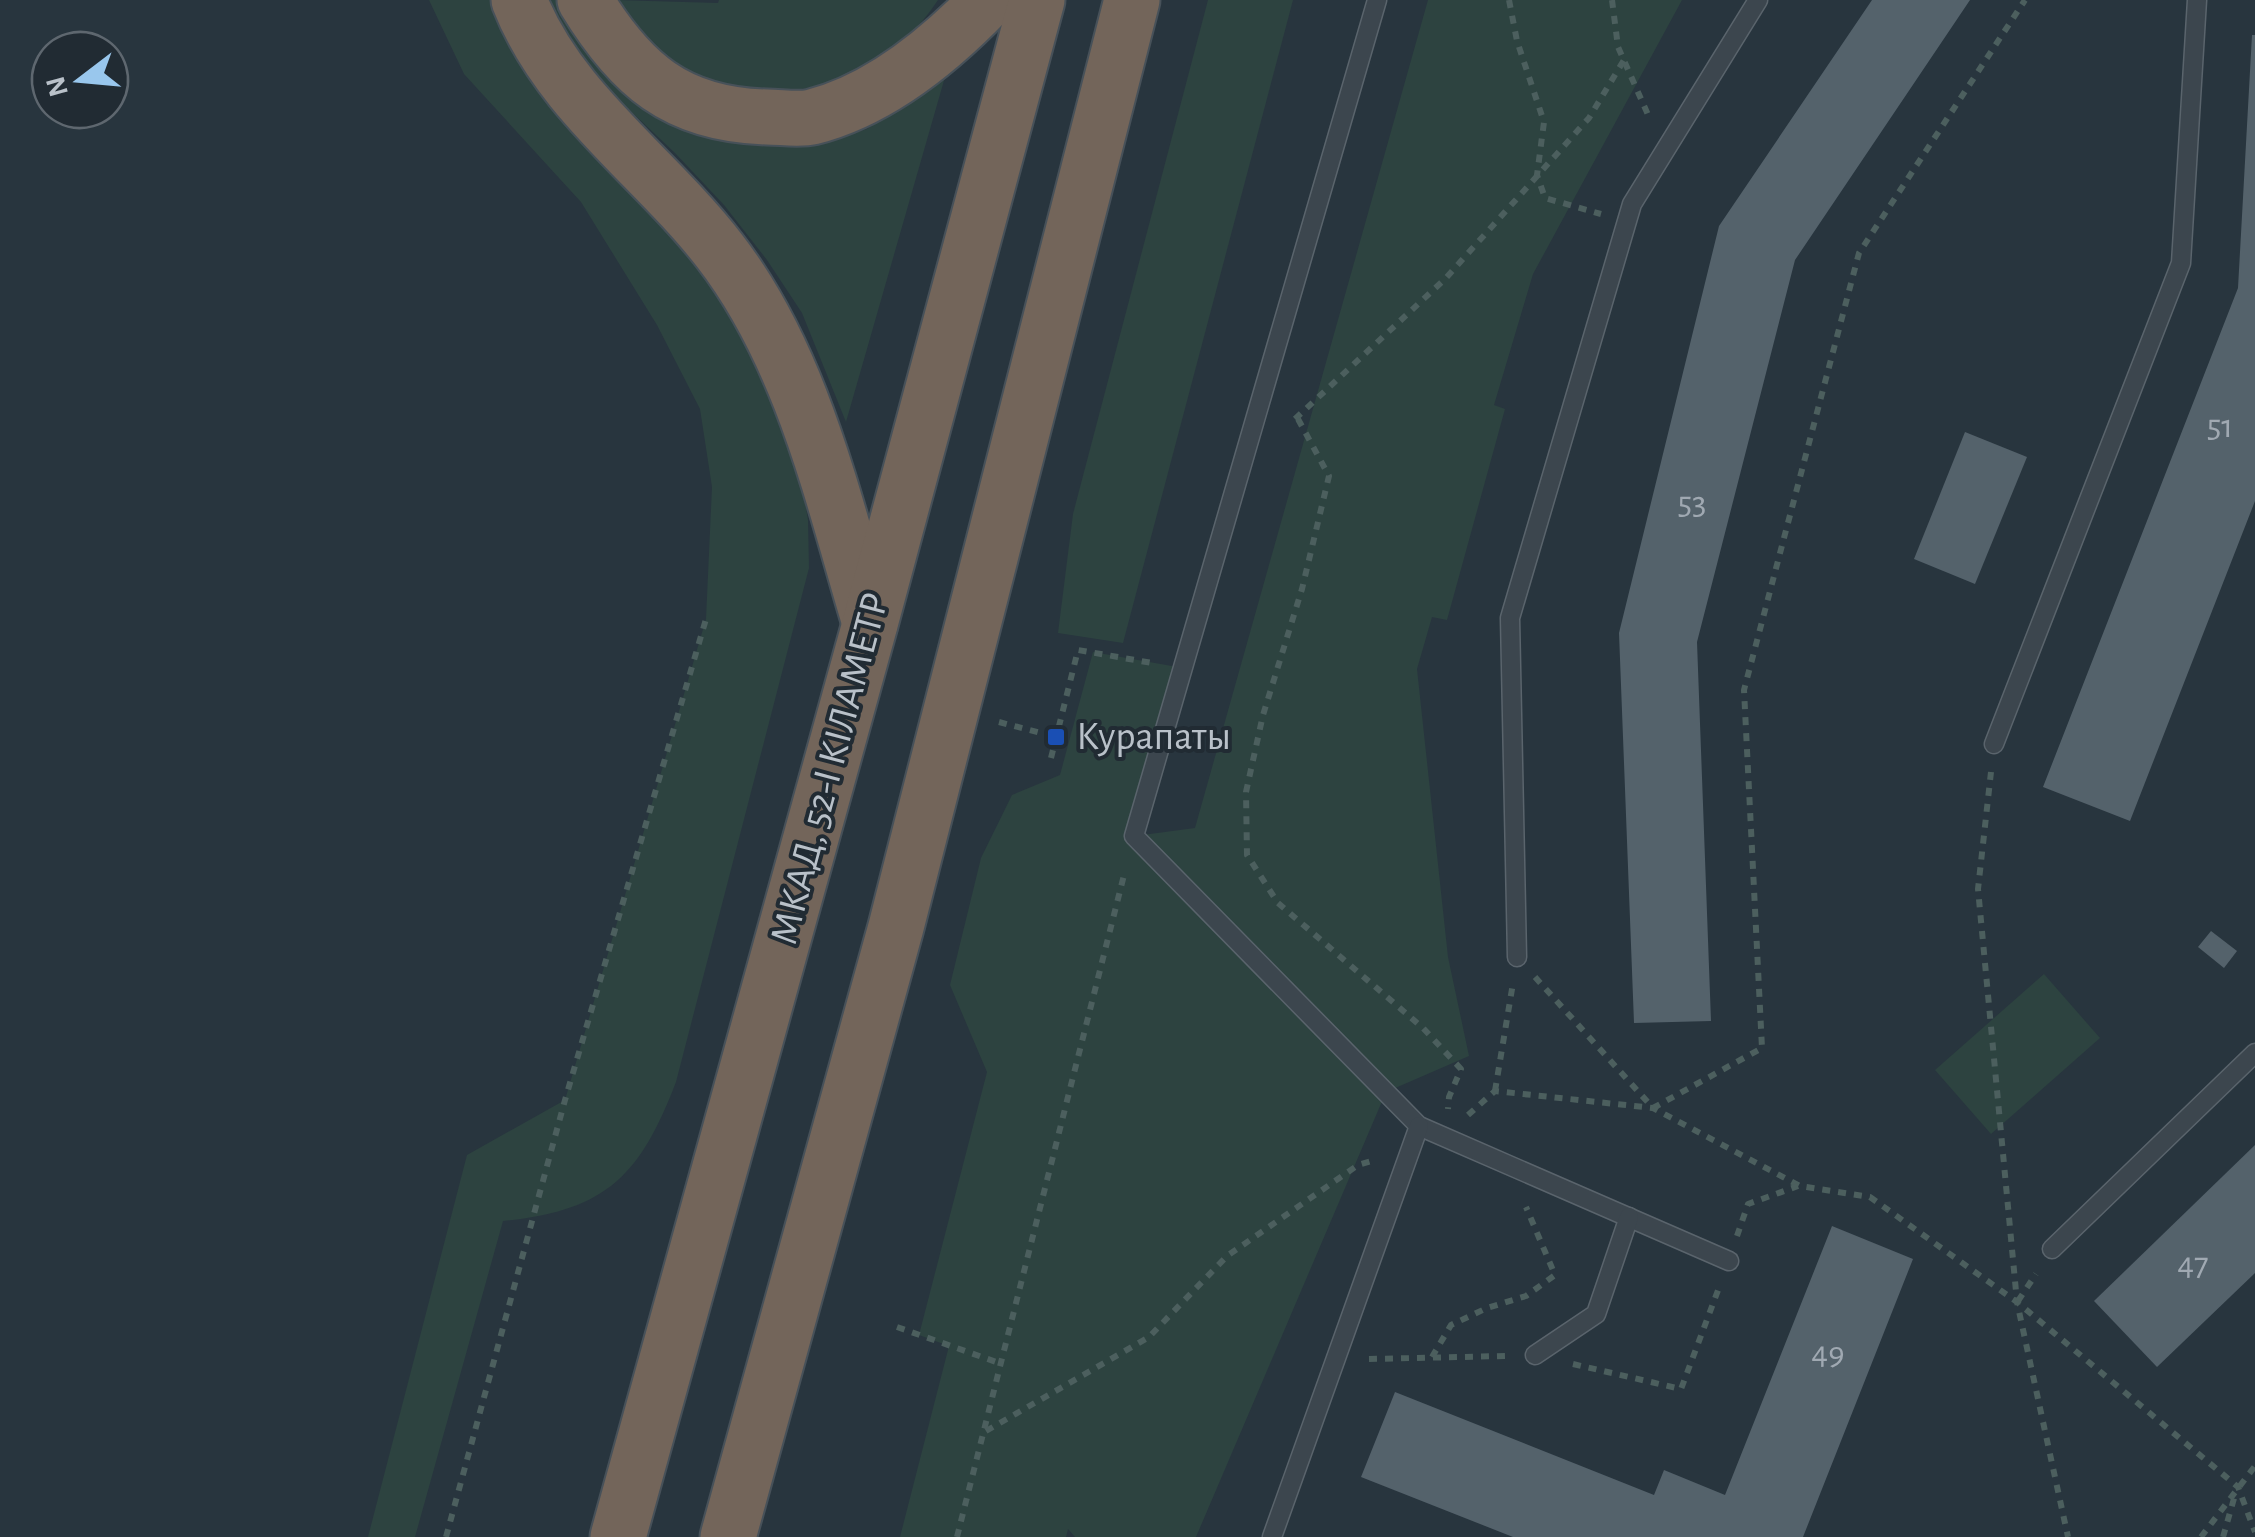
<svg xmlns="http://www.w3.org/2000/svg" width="2255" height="1537" viewBox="0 0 2255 1537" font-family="'Alegreya Sans',sans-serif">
<rect width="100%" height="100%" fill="#28353e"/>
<g fill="#2d4340">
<path d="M429 0H494L720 274 800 471 808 520 809 568 676 1082C640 1176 606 1211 503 1221L415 1537H368L467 1155 565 1100 706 619 712 487 700 409 657 325 581 202 464 74Z"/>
<path d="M546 0H562L696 130 741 144 786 147 825 142 867 129 945 77 846 422 802 313 767 260 724 205 675 153 604 86 573 49Z"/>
<path d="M615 0 718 3 719 0H938C887 79 784 114 697 77 688 73 677 69 670 64 647 47 631 23 615 0Z"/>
<path d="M1208 0H1293L1123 643 1058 633 1073 514Z"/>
<path d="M1428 0H1682L1533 274 1494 405 1505 409 1447 620 1432 617 1417 669 1448 957 1469 1056 1386 1092 1196 1537H1075L1068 1529 1066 1537H900L949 1346 919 1335 987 1072 950 985 981 858 1012 795 1060 775 1093 652 1183 668 1135 836 1195 828Z"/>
<path d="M2044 974 2100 1038 1991 1134 1935 1070Z"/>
</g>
<g fill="#54626b">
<path d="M1872 0H1970L1795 260 1697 642 1711 1021 1634 1023 1619 633 1719 226Z"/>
<path d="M2252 35H2255V501L2130 821 2043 787 2238 288Z"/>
<path d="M1965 432 2027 457 1975 584 1914 559Z"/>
<path d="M2211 931 2237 951 2224 968 2198 947Z"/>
<path d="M2255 1145V1273L2157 1367 2094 1301Z"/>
<path d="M1832 1226 1913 1259 1803 1537H1513L1361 1477 1395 1392 1654 1495 1664 1470 1725 1495Z"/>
</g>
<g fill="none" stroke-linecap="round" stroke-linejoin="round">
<defs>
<g id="lane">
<path d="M1377 0 1134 836 1419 1126 1729 1261"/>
<path d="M1994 744 2181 263 2197 0"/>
<path d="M1517 957 1510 618 1632 204 1758 0"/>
<path d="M2052 1249 2255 1053"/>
<path d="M1535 1355 1596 1314 1629 1217"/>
<path d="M1272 1537 1419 1126"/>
</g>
<g id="highway">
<path d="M519 0C558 101 654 166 719 250 802 357 832 496 870 623"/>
<path d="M585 0C630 74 676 115 767 117 781 117 799 120 812 117 880 100 941 49 988 0"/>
<path d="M618 1537 870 624 1037 0"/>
<path d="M728 1537 896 927 1132 0"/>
</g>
</defs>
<use href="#lane" stroke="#5a646c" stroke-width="21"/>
<use href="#highway" stroke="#475159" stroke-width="59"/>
<g stroke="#4c5f5e" stroke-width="6" stroke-dasharray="8 8" stroke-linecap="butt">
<path d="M1509 0 1517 41 1544 122 1537 175 1545 198 1601 214"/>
<path d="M1612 0 1618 47 1649 117"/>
<path d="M1295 419 1445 279 1589 118 1624 60"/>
<path d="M1298 419 1329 476 1302 589 1263 715 1246 792 1247 855 1278 903 1423 1028 1461 1069 1449 1097 1448 1109"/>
<path d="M999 722 1056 737"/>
<path d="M1051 758 1078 650 1152 663"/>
<path d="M1991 772 1978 889 2017 1302 2238 1487 2255 1532"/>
<path d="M1535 977 1653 1108 1762 1048 1744 690 1859 253 2025 0"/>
<path d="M1495 1091 1513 983"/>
<path d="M1468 1115 1495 1091 1653 1108 1800 1186 1870 1197 2017 1302 2068 1537"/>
<path d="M1737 1236 1748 1204 1798 1186"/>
<path d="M2018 1301 2036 1274"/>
<path d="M897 1327 1002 1364"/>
<path d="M1432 1357 1451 1325 1487 1308 1526 1296 1555 1275 1526 1207"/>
<path d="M1369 1359 1506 1356"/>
<path d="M1573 1364 1681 1389 1720 1285"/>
<path d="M986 1431 1149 1337 1227 1256 1358 1165 1375 1160"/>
<path d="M446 1537 565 1100 706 619"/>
<path d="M957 1537 1125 871"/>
<path d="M2201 1537 2255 1466"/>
<path d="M2223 1537 2235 1495"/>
</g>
<use href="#lane" stroke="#3c464e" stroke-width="18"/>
<use href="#highway" stroke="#73655a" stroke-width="55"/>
</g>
<rect fill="#1a4fb4" stroke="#212b33" stroke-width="4" x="1046" y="727" width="20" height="20" rx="5"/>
<g text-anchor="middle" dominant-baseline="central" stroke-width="8" stroke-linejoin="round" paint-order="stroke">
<g font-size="35" fill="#a0a9b2">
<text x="2220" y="426">51</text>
<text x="1692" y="503">53</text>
<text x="2193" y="1264">47</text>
<text x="1828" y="1353">49</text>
</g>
<g font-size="40" fill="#b9c1c9" stroke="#212b33" text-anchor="start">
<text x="1076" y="737">Курапаты</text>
</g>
<g font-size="40" fill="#b9c1c9" stroke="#212b33">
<text transform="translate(830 769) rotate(-75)">МКАД, 52-І КІЛАМЕТР</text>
</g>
</g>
<g transform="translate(80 80) rotate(254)"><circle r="48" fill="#212b33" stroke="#5e676f" stroke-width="2.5"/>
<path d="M0-8L18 38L0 25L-18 38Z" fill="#99c7ed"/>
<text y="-15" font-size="28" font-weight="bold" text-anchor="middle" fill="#b9c1c9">N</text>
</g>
</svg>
